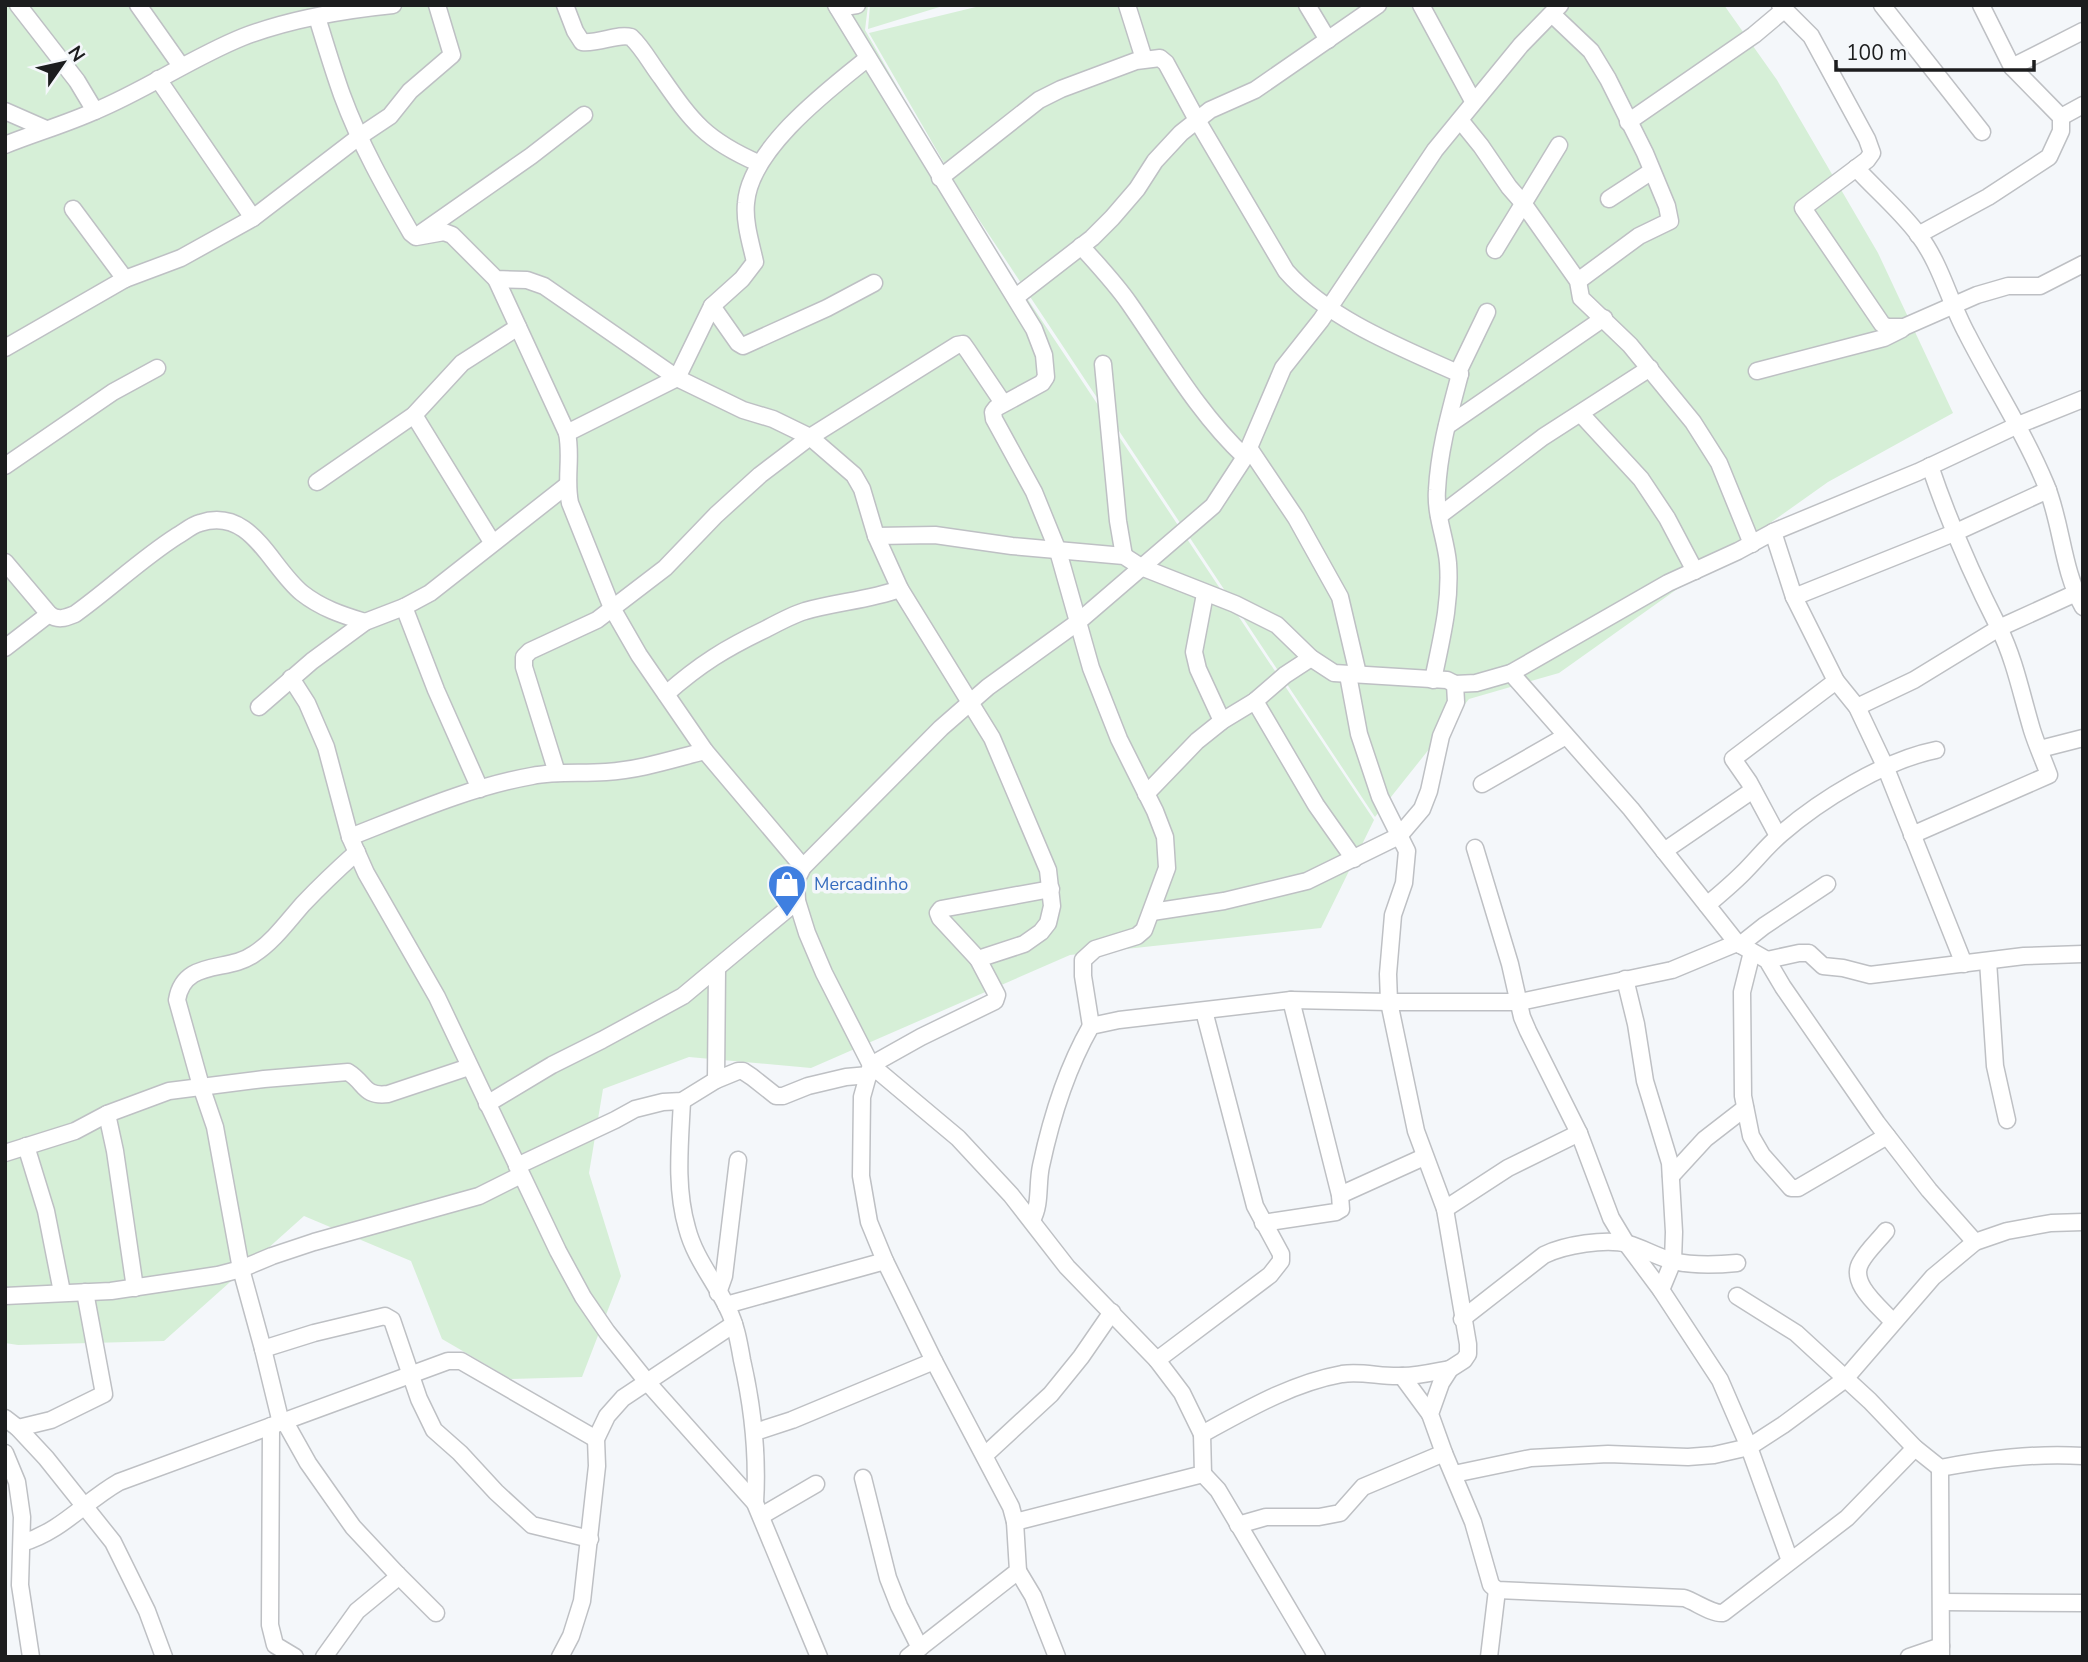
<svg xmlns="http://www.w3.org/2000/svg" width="2088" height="1662" viewBox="0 0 2088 1662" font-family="'Nunito Sans',sans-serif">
<rect width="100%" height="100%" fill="#f4f7fa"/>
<g fill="#d6efd7">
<path d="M5 5H868L865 30 959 196 1374 820 1321 928 1070 955 811 1068 689 1057 603 1089 589 1173 621 1276 582 1377 511 1379 442 1339 411 1261 304 1216 164 1341 18 1345 5 1343Z"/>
<path d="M870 5H946L868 29Z"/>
<path d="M984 5H1724L1777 80 1878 253 1953 413 1828 482 1559 673 1469 699 1375 817 962 194 869 33Z"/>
</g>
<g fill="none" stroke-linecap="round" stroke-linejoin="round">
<defs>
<g id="street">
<path d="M18 5 77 81 95 111"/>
<path d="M138 5 181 66"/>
<path d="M565 5 575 31 582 42C599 44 618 33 631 37 643 48 651 64 661 77 693 123 706 140 758 163"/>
<path d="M836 5 1034 329 1044 355 1046 377 1042 383 996 408 993 412 994 419 1034 492 1058 551 1091 668 1119 739 1155 811 1165 837 1167 868 1144 930 1137 936 1095 949 1083 960V976L1091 1026"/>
<path d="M1127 5 1144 59"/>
<path d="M1307 5 1328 40"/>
<path d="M1421 5 1473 101"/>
<path d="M1780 5 1811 36 1867 139 1872 153 1867 160 1803 208 1882 324 1887 327H1904L1977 295 2008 286H2040L2083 264"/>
<path d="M1882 5 1982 132"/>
<path d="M1981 5 2012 67"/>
<path d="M838 8 857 5"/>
<path d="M1553 15 1591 51 1608 79 1645 153 1667 206 1670 221 1639 236 1578 281"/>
<path d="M317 17C325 43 333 70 342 95 360 144 385 188 411 233L416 237 444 232 452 235 496 279 527 280 544 286 677 378 743 410 773 419 810 437 854 475 862 489 876 536 900 589 992 738 1048 870 1052 906 1048 923 1041 932 1024 944 978 959 997 995 995 1001 921 1037 871 1065 862 1097 861 1176 869 1222 885 1261 934 1361 1011 1507 1015 1522 1018 1571 908 1657"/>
<path d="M158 79 253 218"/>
<path d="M5 111 46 129"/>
<path d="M2061 117 2083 105"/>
<path d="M1460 120 1481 146 1509 187 1523 203 1578 281 1581 298 1630 345 1693 422 1719 463 1752 544"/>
<path d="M1628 122 1754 35 1785 9"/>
<path d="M5 145C35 133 66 124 95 111 146 90 191 58 243 37 290 19 343 10 393 5"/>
<path d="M1856 168C1876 190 1900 210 1918 234 1941 264 1949 301 1967 334 1993 385 2024 432 2046 485 2062 524 2062 569 2083 607"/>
<path d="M940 178 1039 100 1061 89 1136 61 1160 58 1166 63 1197 120 1286 271C1328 319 1402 348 1460 374"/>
<path d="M1609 199 1652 171"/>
<path d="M73 209 125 279"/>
<path d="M421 233 531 156 584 115"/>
<path d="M1918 235 1988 197 2049 157 2061 131V117L2012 67 2083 31"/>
<path d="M1081 246C1097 264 1115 283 1129 303 1166 356 1198 413 1245 457"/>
<path d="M1495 250 1559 145"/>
<path d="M496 279 567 433C572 457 565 479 570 503L612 608 639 655 705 751 803 867"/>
<path d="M1016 297 1092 238 1112 218 1137 189 1155 161 1181 133 1210 110 1255 90 1378 5"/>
<path d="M712 306 738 343 743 346 827 308 874 283"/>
<path d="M5 348 125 279 181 258 253 218 360 136 390 116 410 91 452 55 437 5"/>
<path d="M1103 364 1118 521 1124 556"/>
<path d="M1757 371 1884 338 1902 329"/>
<path d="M1581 414 1641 479 1667 518 1695 571"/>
<path d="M414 415 492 542"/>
<path d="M1447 426 1604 318"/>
<path d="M567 433 677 378 712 306 742 279 755 262C751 244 744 222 746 203 750 149 828 90 868 58"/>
<path d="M1249 448 1296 518 1340 597 1358 674"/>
<path d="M5 466 113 392 157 368"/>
<path d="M317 482 414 415 462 363 518 327"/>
<path d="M1439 516 1543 437 1650 368"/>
<path d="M1773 532 1794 597 1836 681 1857 707 1885 766 1964 964"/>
<path d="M876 536 935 535 1012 546 1124 556 1141 567 1235 604 1277 625 1311 658 1334 673 1447 680 1455 684 1476 683 1511 673 1668 583 1738 551 1773 532 1918 472 2018 425 2083 399"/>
<path d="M5 562 49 614C58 621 65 618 75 614 110 589 141 559 177 536 184 532 192 525 200 523 251 506 270 567 302 593 321 608 342 615 365 622"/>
<path d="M1205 594 1194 652 1198 669 1222 721"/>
<path d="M1794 597 1954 533 2048 490"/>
<path d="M404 607 436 690 480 789"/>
<path d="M5 648 49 614"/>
<path d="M1511 673 1631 809 1737 943 1767 960 1783 987 1877 1123 1929 1190 1975 1242"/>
<path d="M1348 675 1359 734 1380 797 1407 851 1404 883 1393 915 1388 974 1389 1002 1416 1131 1445 1209 1468 1344V1354L1464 1360 1450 1369 1441 1383 1430 1414 1444 1453 1473 1522 1491 1585 1497 1590 1684 1598C1696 1602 1712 1614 1723 1613L1847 1518 1915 1448"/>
<path d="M291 678 307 703 326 747 350 837 366 873 437 997 558 1251 583 1297 607 1332 648 1383 755 1503 819 1657"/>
<path d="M1433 680C1441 640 1451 604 1448 563 1446 539 1435 515 1437 490 1439 450 1450 412 1460 374L1459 370 1487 312"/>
<path d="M666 694C700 664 726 648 766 629 779 622 792 615 805 611 837 602 869 600 900 589"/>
<path d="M1255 701 1316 805 1354 859"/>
<path d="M259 707 312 661 365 622 404 607 430 593 566 486"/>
<path d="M1857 707 1914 680 1999 628 2076 593"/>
<path d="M2040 749 2083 738"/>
<path d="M557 773 524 667V657L530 651 597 620 665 568 716 515 760 475 810 437 957 345 963 344 968 351 1003 403"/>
<path d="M1482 784 1566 736"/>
<path d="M1146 794 1197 741 1222 721 1255 701 1285 675 1311 658"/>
<path d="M1912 835 2049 775C2044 761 2037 746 2032 730 2022 697 2015 660 1999 628 1971 573 1950 525 1930 466"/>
<path d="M1778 836 1749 782 1733 759 1836 681"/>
<path d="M350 837C409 814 470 787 532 776 557 771 582 774 606 772 640 770 673 759 705 751"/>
<path d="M1475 848 1510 964 1522 1017 1528 1031 1579 1133 1611 1218 1626 1243 1661 1290 1720 1380 1749 1447 1790 1561"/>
<path d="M1664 851 1753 790"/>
<path d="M1707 905C1719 895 1732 884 1743 873 1756 860 1767 846 1781 834 1820 800 1885 760 1936 750"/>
<path d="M1152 912 1224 901 1307 881 1399 836 1422 809 1429 791 1441 736 1456 702 1455 684"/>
<path d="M1740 945 1764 926 1827 884"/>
<path d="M1752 952 1742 992 1743 1096 1751 1136 1762 1155 1791 1188H1798L1887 1136"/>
<path d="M978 959 940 918 938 913 941 909 1051 889"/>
<path d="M1767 960 1799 953H1809L1823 966 1843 968 1870 975 2024 956 2083 954"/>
<path d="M1988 961 1995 1066 2007 1120"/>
<path d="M1625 979 1636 1024 1645 1081 1670 1163 1674 1232 1673 1261 1661 1290"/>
<path d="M716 1080 717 969"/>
<path d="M682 1101C680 1143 675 1187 687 1228 695 1259 715 1281 728 1309 736 1325 739 1343 742 1360 753 1408 758 1454 755 1503"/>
<path d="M487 1104 552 1065 602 1040 683 996 797 901"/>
<path d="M107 1114 115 1151 135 1288"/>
<path d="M26 1146 46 1211 62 1292"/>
<path d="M5 1153 75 1131 107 1114 169 1091 264 1079 348 1072C366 1083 363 1097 388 1094L469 1067"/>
<path d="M517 1166 615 1120 635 1109 663 1102 682 1101 716 1080 738 1071H743L752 1077 776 1096H783L808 1086 846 1077 869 1075"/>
<path d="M1671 1176 1705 1139 1745 1108"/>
<path d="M1340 1195 1424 1157"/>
<path d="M1445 1209 1508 1168 1579 1133"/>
<path d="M1032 1220C1041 1204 1037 1184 1041 1166 1051 1119 1067 1068 1091 1026L1119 1020 1291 1000 1389 1002H1520L1672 970 1737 943"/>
<path d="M1263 1223 1336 1212 1341 1209 1340 1195 1291 1000"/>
<path d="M1886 1231C1878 1241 1867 1251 1861 1262 1848 1283 1880 1307 1893 1322"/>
<path d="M718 1293 724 1276 738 1160"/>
<path d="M5 1296 111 1291 218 1275 241 1269 272 1256 314 1242 479 1196 521 1175"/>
<path d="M1737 1296 1796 1333 1870 1401 1915 1448 1940 1468C1988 1459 2034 1453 2083 1456"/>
<path d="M726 1305 885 1261"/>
<path d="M1462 1319 1544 1255C1564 1245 1606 1238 1628 1244 1643 1248 1657 1257 1673 1261 1694 1266 1716 1265 1737 1263"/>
<path d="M263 1349 314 1333 385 1316 392 1320 419 1399 434 1430 460 1453 496 1492 532 1525 590 1539"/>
<path d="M1157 1360 1270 1275 1281 1261V1254L1255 1206 1204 1011"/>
<path d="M1402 1376 1430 1414"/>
<path d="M5 1418 18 1428 46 1458 113 1542 147 1611 164 1657"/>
<path d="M285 1422 308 1463 353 1527 397 1574V1578L357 1611 324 1657"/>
<path d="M281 1423 263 1349 241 1269 215 1127 201 1086 177 1000C184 958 228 973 254 954 273 942 288 921 303 904 320 886 338 869 357 852"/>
<path d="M271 1426 270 1625 275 1645 295 1657"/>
<path d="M18 1428 51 1420 104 1394 85 1292"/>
<path d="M755 1432 792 1420 934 1361"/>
<path d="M1202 1434 1182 1393 1157 1360 1067 1267 1011 1195 958 1138 871 1065 824 973 807 933 797 901 796 881 803 867 941 728 988 687 1078 622 1213 506 1245 457 1283 368 1321 320 1435 150 1521 45 1560 5"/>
<path d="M5 1453 17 1482 22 1517 20 1585 31 1657"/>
<path d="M985 1455 1051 1394 1081 1357 1112 1312"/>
<path d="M1940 1468 1941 1657"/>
<path d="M1203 1474 1218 1490 1317 1657"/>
<path d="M1454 1474 1531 1458 1608 1454 1688 1457 1714 1455 1749 1447 1783 1425 1844 1380 1933 1277 1975 1242 2007 1231 2051 1223 2083 1222"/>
<path d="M863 1478 888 1578 899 1606 920 1648"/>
<path d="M761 1516 816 1484"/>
<path d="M1015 1522 1203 1474 1202 1434C1246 1410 1292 1383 1342 1374 1362 1371 1381 1377 1402 1376 1418 1376 1434 1372 1450 1369"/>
<path d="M1238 1525 1266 1517H1319L1340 1513 1363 1487 1444 1453"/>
<path d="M22 1543C62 1531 84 1502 119 1482L448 1361H461L596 1439"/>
<path d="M1018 1571 1033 1596 1057 1657"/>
<path d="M397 1574 436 1613"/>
<path d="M1942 1602 2083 1603"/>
<path d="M560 1657 571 1636 582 1601 597 1466 596 1439 607 1416 623 1398 734 1324"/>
<path d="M1489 1657 1497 1590"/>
<path d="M1909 1657 1941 1646"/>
</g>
</defs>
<use href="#street" stroke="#bec0c4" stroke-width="19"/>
<use href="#street" stroke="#fff" stroke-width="16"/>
</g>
<defs>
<symbol id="shop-pin" viewBox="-11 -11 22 30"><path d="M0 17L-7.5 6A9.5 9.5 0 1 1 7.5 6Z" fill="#3f7fe0" stroke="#f4f7fa"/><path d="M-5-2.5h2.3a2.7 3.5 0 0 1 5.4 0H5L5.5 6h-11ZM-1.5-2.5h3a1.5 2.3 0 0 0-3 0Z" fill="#fff"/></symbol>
</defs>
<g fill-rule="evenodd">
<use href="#shop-pin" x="765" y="862" width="44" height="60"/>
</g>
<g text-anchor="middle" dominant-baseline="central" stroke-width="7" stroke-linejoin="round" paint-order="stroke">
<g font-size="18" fill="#366cbe" stroke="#f4f7fa" text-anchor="start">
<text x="814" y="884">Mercadinho</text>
</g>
</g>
<rect width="2088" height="1662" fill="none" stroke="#1c1d1e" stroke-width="14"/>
<g transform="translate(63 63) rotate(56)" stroke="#f4f7fa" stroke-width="5" paint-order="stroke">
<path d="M0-5L12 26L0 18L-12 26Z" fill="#1c1d1e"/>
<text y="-10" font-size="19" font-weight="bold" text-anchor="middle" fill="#1c1d1e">N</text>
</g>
<path d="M1836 60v10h198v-10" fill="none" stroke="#1c1d1e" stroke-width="3.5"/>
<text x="1846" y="60" font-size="21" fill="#1c1d1e" stroke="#f4f7fa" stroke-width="5" paint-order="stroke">100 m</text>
</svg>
